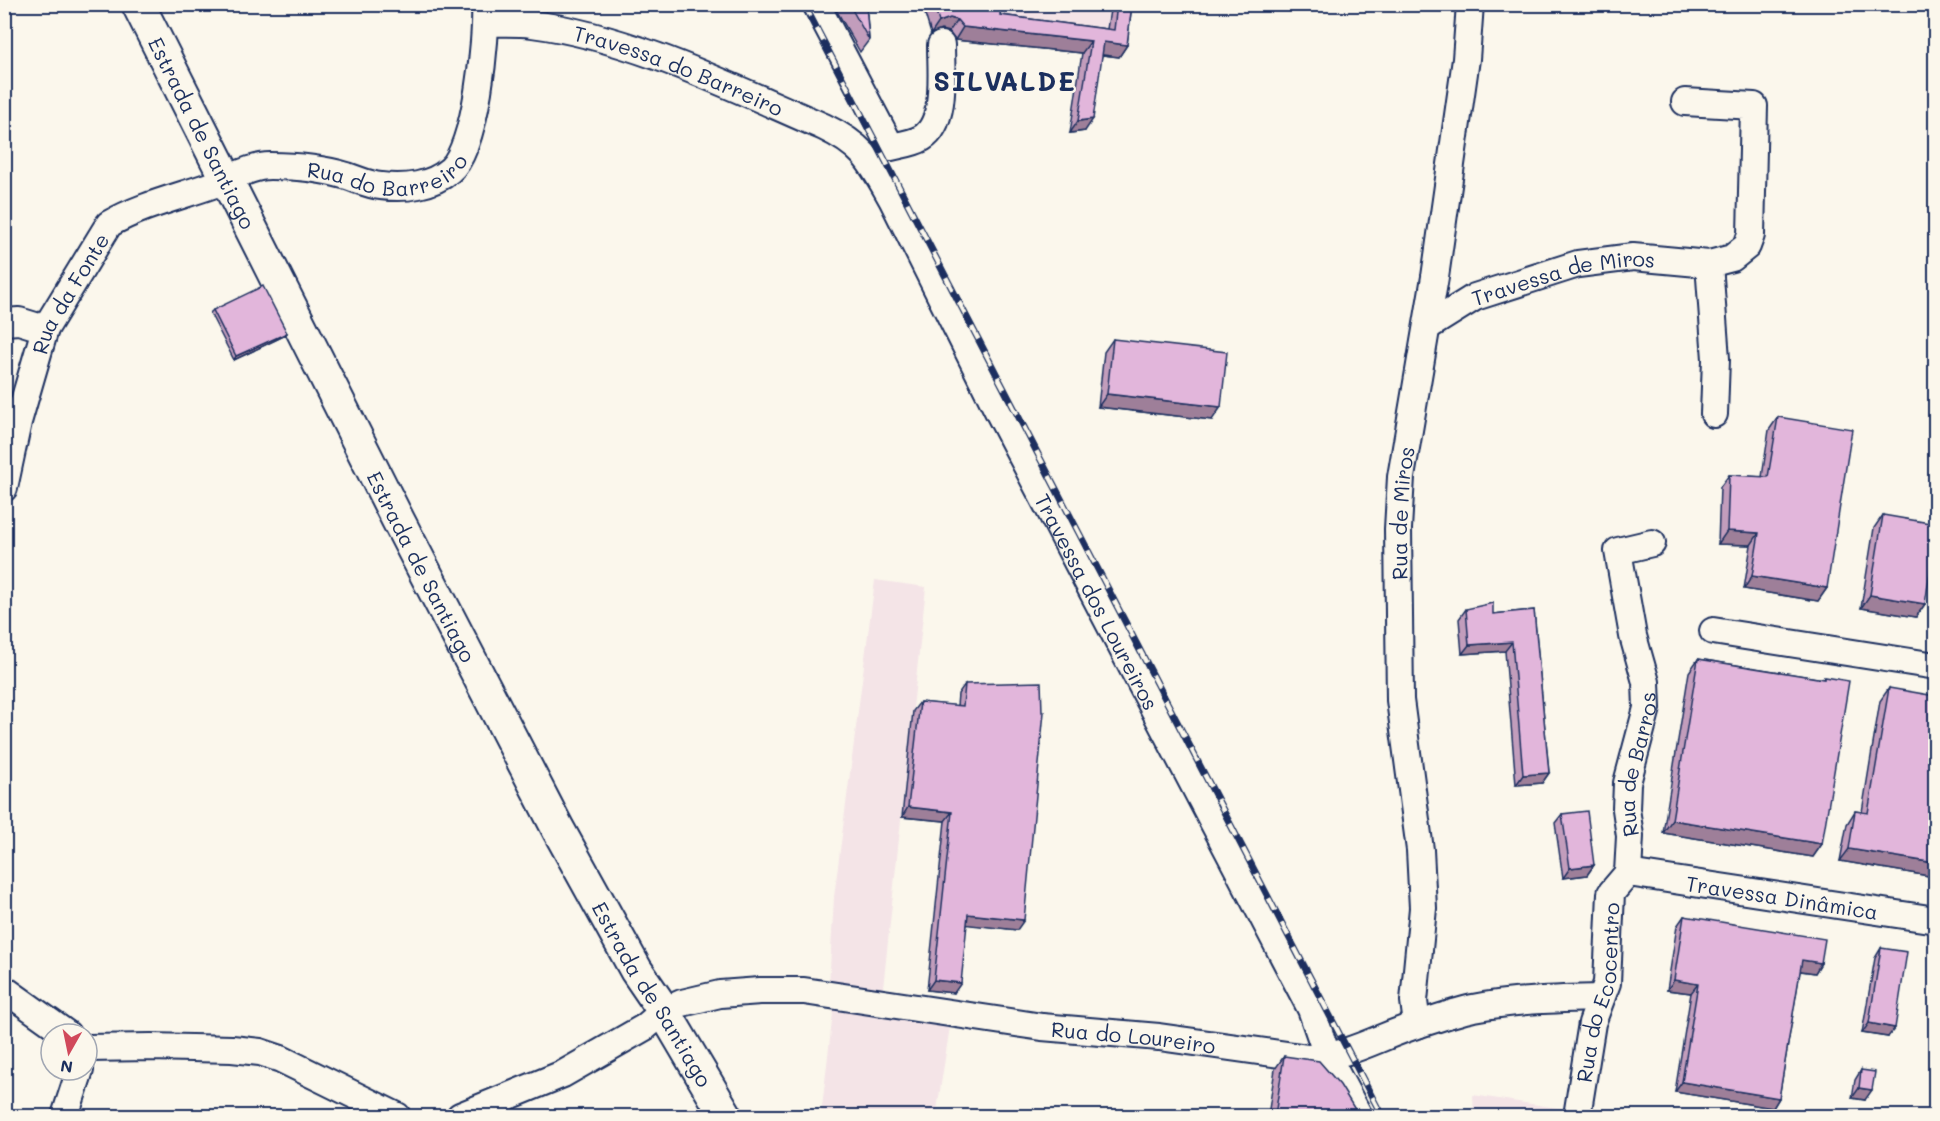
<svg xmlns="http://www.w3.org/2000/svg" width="1940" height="1121" viewBox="0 0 1940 1121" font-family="Mali,sans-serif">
<rect width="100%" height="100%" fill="#fbf7ec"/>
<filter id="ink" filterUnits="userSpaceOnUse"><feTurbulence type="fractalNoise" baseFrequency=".0167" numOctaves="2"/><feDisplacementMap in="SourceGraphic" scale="12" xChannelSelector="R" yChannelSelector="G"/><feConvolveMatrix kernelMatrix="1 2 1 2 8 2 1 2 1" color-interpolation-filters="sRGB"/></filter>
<g filter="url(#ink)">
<g fill="#f4e4e7">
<path d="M922 5H1126L1119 57 932 37Z"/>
<path d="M875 580 926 587 883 988 829 986 834 897Z"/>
<path d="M834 1004 951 1020 936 1116H821Z"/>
<path d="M1473 1095 1564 1109 1563 1116H1474Z"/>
</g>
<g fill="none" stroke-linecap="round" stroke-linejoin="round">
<defs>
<g id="minor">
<path d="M816 4 891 147C900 145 914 143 922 138 947 123 941 71 941 45"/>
<path id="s1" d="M486 23C501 23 517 22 532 24 632 37 731 87 824 127 864 146 871 162 892 199L999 413 1311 1009 1328 1058 1359 1116"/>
<path d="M1709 264 1716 359 1714 414"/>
<path d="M4 322 19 321 45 329"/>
<path id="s2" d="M1427 327 1475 297 1578 264 1633 257 1709 264 1732 258 1747 246 1751 235 1754 106 1685 102"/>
<path id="s3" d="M4 488 18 422 45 329 109 224C142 205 179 197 215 184 232 178 251 166 270 166 294 166 324 169 347 176 359 180 369 185 381 186 405 189 432 186 450 170 476 149 487 38 485 4"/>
<path d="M1713 631 1936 666"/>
<path id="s4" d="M1628 873 1630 836 1626 809 1627 783 1647 708 1646 682 1633 636 1618 551 1652 543"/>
<path id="s5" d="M1628 873 1936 920"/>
<path d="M4 989 67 1034"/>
<path id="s6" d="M1417 1025 1414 1001 1423 908 1420 850 1400 700 1398 529 1401 477 1435 277 1466 59 1470 4"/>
<path d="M87 1048 151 1047 232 1049 260 1052 281 1059 397 1116"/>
<path d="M65 1116 80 1070"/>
<path id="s7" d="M460 1116 563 1074 645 1027 664 1011 682 1003 720 994 760 991H804L1042 1027 1159 1037 1308 1058C1350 1057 1381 1035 1420 1024 1438 1018 1455 1012 1473 1008 1515 1000 1558 999 1601 998"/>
<path id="s8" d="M1577 1116 1592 1023 1607 983 1611 893 1628 873"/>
</g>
<g id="major">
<path id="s9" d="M138 4 398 520 558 829 636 970 664 1011 726 1116"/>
</g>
</defs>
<use href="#minor" stroke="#1b2f5e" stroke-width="30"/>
<use href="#major" stroke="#1b2f5e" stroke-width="36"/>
<use href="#minor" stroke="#fbf7ec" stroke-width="26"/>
<use href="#major" stroke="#fbf7ec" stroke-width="32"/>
<defs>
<path id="rail" d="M804 4 1382 1116"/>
</defs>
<use href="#rail" stroke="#1b2f5e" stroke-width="7"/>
<use href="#rail" stroke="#fbf7ec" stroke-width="4.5" stroke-dasharray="14" stroke-linecap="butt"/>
</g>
<g fill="#c29dbc" stroke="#1b2f5e" stroke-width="1.5">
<path d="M833 4H866L869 40 860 52Z"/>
<path d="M922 4H1001L1000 15 1107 29 1111 4H1132L1127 45 1119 57 1102 55 1085 131 1070 133 1082 53 955 40 949 32 941 30 931 34Z"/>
<path d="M213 310 287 333 284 336 234 360 210 313Z"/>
<path d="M1113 339 1212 420 1098 407 1104 352Z"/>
<path d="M1778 417 1827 588 1818 601 1744 589 1751 545 1718 544 1720 487 1729 475 1762 477 1769 430Z"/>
<path d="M1883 515 1925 604 1916 617 1861 608 1874 528Z"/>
<path d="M1466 609 1493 614 1534 610 1549 773 1542 783 1516 785 1505 651 1462 654 1459 619Z"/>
<path d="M1698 659 1823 679 1824 677 1822 844 1813 857 1663 833 1689 672Z"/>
<path d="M965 684 1017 930 967 924 954 993 927 990 945 821 902 817 913 711 920 702 957 706 958 694Z"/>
<path d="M1889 688 1929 876 1840 861 1847 824 1855 811 1862 812 1880 701Z"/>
<path d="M1562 814 1594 865 1587 875 1563 878 1555 823Z"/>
<path d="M1684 916 1821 963 1815 973 1800 971 1779 1098 1773 1108 1675 1092 1691 993 1667 990 1677 926Z"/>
<path d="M1881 948 1888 1037 1862 1033 1875 958Z"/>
<path d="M1284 1056 1359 1116H1268L1275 1069Z"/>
<path d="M1861 1070 1865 1100 1852 1098 1855 1080Z"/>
</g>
<g fill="#9e7f99" stroke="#1b2f5e" stroke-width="1.5">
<path d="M950 18 957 20 949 32 941 30 931 34 939 22Z"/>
<path d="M963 27 1091 41 1082 53 955 40Z"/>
<path d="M1104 42 1127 45 1119 57 1096 54Z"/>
<path d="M1093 119 1085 131 1070 133 1078 121Z"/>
<path d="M287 333 284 336 234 360 236 356Z"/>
<path d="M1107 394 1221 407 1212 420 1098 407Z"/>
<path d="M1727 531 1759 533 1751 545 1718 544Z"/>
<path d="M1752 576 1827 588 1818 601 1744 589Z"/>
<path d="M1870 595 1925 604 1916 617 1861 608Z"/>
<path d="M1512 642 1505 651 1462 654 1469 645Z"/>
<path d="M1549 773 1542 783 1516 785 1523 775Z"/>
<path d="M908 807 952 812 945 821 902 817Z"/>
<path d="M1672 820 1822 844 1813 857 1663 833Z"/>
<path d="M1849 849 1935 863V866L1929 876 1840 861Z"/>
<path d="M1594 865 1587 875 1563 878 1570 868Z"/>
<path d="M968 914 1024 920 1017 930 961 924Z"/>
<path d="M1802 960 1821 963 1815 973 1795 970Z"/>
<path d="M934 980 961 983 954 993 927 990Z"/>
<path d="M1674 980 1698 984 1691 993 1667 990Z"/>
<path d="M1869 1023 1895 1028 1888 1037 1862 1033Z"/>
<path d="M1682 1082 1779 1098 1773 1108 1675 1092Z"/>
<path d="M1859 1088 1872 1090 1865 1100 1852 1098Z"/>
</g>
<g fill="#e2b6db" stroke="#1b2f5e" stroke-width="1.5">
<path d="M849 4H866L869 40Z"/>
<path d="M934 4H1001L1000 15 1114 30 1117 4H1132L1127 45 1104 42 1093 119 1078 121 1091 41 963 27 957 20 950 18 939 22Z"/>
<path d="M263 286 287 333 236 356 213 310Z"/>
<path d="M1113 339 1227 352 1221 407 1107 394Z"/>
<path d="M1778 417 1852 429 1827 588 1752 576 1759 533 1727 531 1729 475 1768 477Z"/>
<path d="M1883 515 1935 524V540L1925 604 1870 595Z"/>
<path d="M1493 603V614L1534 610 1549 773 1523 775 1512 642 1469 645 1466 609Z"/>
<path d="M1698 659 1824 679V677L1849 681 1822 844 1672 820Z"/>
<path d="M1041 682 1042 712H1044L1024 920 968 914 961 983 934 980 952 812 908 807 920 702 963 706 965 684Z"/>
<path d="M1889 688 1935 696V863L1849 849 1855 811 1868 813Z"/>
<path d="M1587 811 1594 865 1570 868 1562 814Z"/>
<path d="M1684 916 1825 939 1821 963 1802 960 1779 1098 1682 1082 1698 984 1674 980Z"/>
<path d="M1881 948 1907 952 1895 1028 1869 1023Z"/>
<path d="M1284 1056 1319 1061 1340 1085 1359 1116H1275Z"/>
<path d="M1861 1070 1875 1072 1872 1090 1859 1088Z"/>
</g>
</g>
<g text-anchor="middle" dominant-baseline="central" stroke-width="4.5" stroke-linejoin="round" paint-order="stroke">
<g font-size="21" fill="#1b2f5e" stroke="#fbf7ec">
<text stroke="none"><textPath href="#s1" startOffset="200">Travessa do Barreiro</textPath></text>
<text stroke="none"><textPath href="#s9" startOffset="144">Estrada de Santiago</textPath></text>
<text stroke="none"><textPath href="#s3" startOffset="580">Rua do Barreiro</textPath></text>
<text stroke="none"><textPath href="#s2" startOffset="148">Travessa de Miros</textPath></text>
<text stroke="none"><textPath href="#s3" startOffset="207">Rua da Fonte</textPath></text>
<text stroke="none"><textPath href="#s6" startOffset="514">Rua de Miros</textPath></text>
<text stroke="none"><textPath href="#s9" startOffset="630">Estrada de Santiago</textPath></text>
<text stroke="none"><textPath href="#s1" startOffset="910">Travessa dos Loureiros</textPath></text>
<text stroke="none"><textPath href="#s4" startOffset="110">Rua de Barros</textPath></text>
<text stroke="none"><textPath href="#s5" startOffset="156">Travessa Dinâmica</textPath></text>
<text stroke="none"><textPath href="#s8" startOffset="126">Rua do Ecocentro</textPath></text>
<text stroke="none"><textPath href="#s9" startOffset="1116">Estrada de Santiago</textPath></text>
<text stroke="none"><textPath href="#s7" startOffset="706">Rua do Loureiro</textPath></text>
</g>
<g font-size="27" font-weight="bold" letter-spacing="1.5" fill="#1b2f5e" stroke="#fbf7ec">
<text x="1005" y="80">SILVALDE</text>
</g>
</g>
<rect width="1940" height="1121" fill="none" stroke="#fbf7ec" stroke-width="24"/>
<rect x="12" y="12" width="1916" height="1097" fill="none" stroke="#1b2f5e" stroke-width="2" filter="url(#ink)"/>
<g transform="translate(69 1052) rotate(189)"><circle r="28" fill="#fbf7ec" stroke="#a1a7b3" stroke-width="1.5"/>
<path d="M0-4.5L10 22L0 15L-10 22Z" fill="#d1495b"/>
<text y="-9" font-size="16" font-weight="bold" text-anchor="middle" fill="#1b2f5e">N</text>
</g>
</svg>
